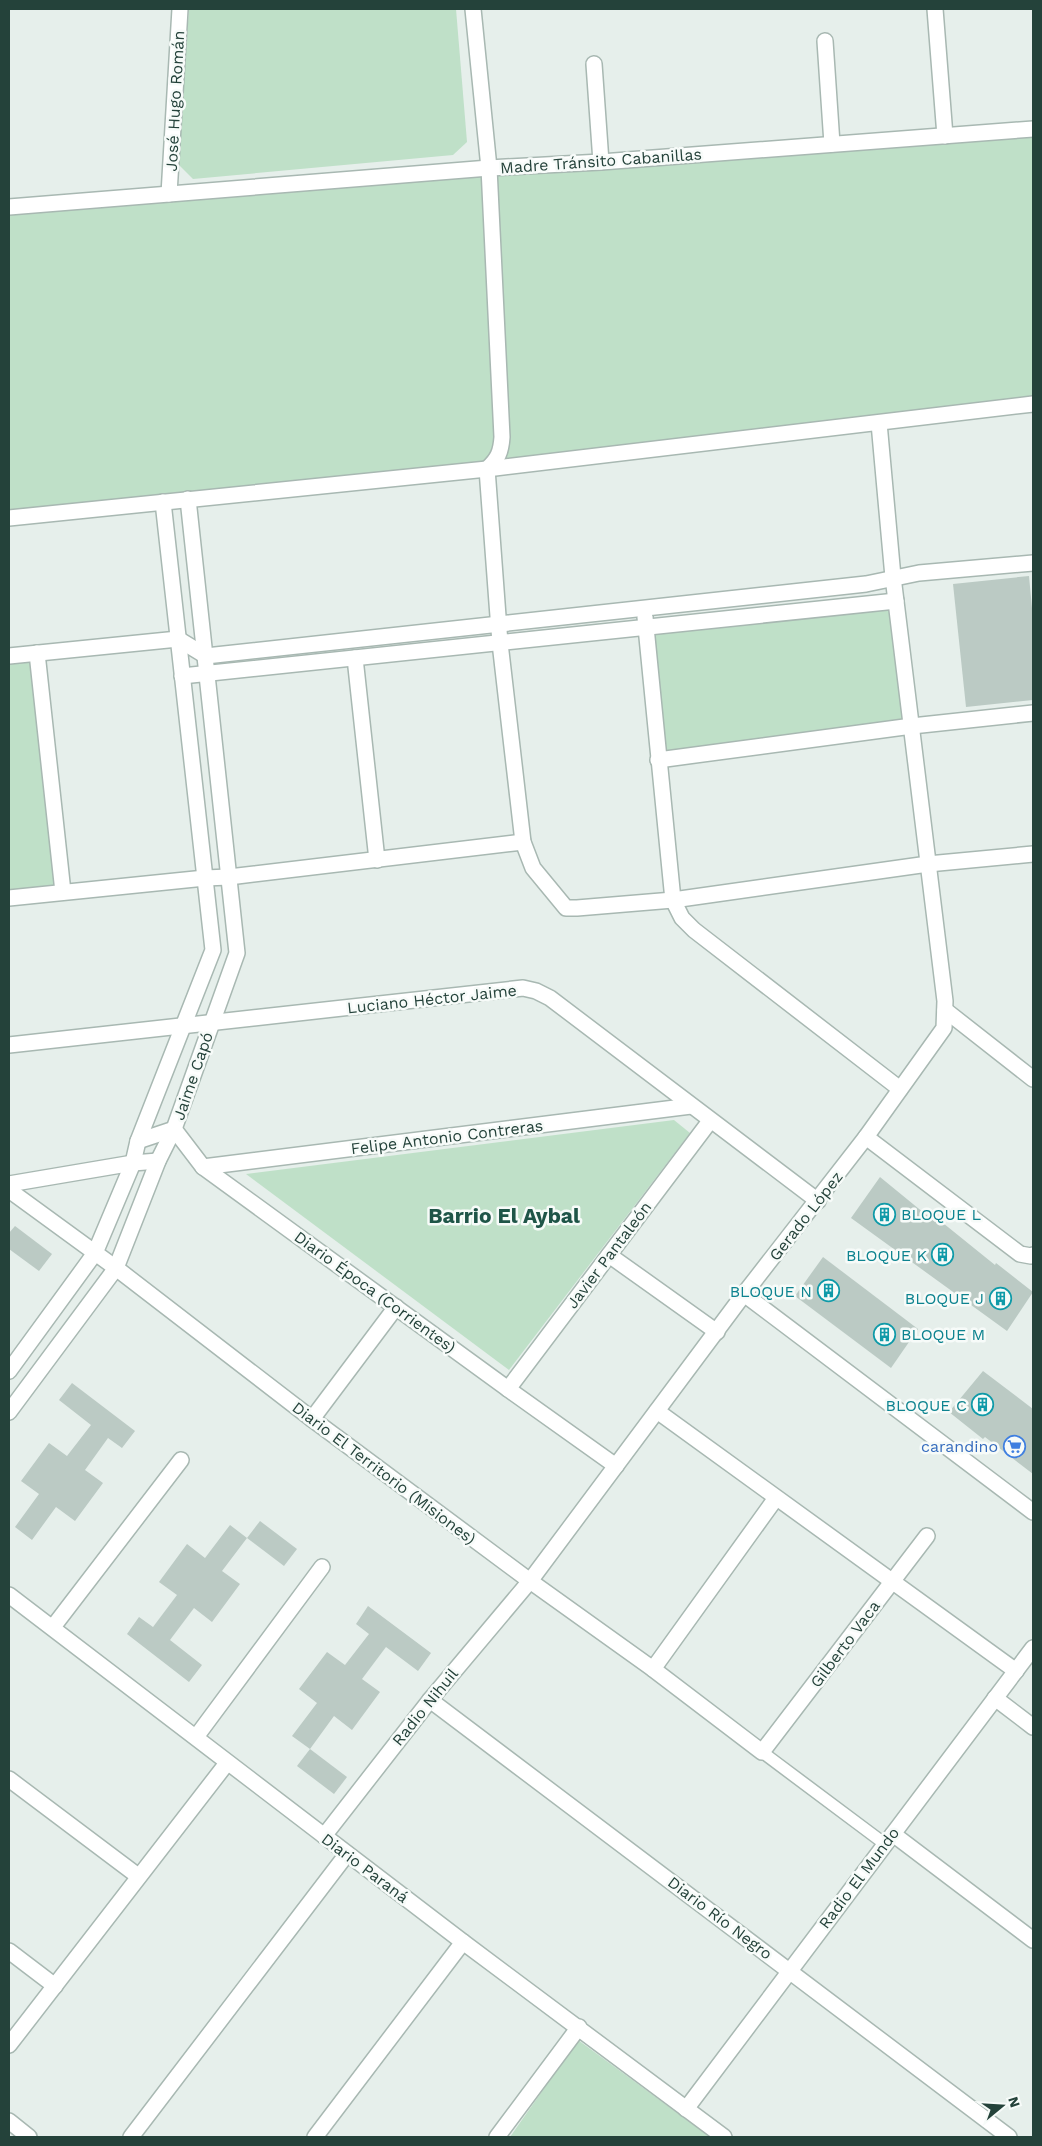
<svg xmlns="http://www.w3.org/2000/svg" width="1042" height="2146" viewBox="0 0 1042 2146" font-family="'Work Sans',sans-serif">
<rect width="100%" height="100%" fill="#e6efeb"/>
<g fill="#bfe0c8">
<path d="M189 9H456L467 142 453 155 193 179 178 164Z"/>
<path d="M1033 133V404L9 517V209Z"/>
<path d="M896 602 913 733 658 760 647 628Z"/>
<path d="M37 653 62 891 9 898V656Z"/>
<path d="M674 1120 690 1133 509 1370 246 1174Z"/>
<path d="M578 2040 710 2137H510Z"/>
</g>
<g fill="#bbcac4">
<path d="M1029 576 1033 619V700L966 707 953 584Z"/>
<path d="M880 1177 935 1222 938 1219 995 1265 996 1263 1033 1292 1007 1331 851 1218Z"/>
<path d="M15 1226 52 1254 39 1271 9 1249V1233Z"/>
<path d="M823 1257 918 1329 891 1368 795 1296Z"/>
<path d="M983 1371 1033 1409V1474L985 1437 983 1439 949 1412Z"/>
<path d="M72 1383 135 1431 122 1448 108 1438 85 1470 103 1483 75 1521 56 1507 32 1540 15 1527 39 1494 21 1481 49 1443 67 1456 91 1425 59 1400Z"/>
<path d="M260 1521 297 1549 284 1566 247 1538Z"/>
<path d="M230 1525 247 1538 222 1571 240 1584 212 1622 194 1608 170 1640 202 1665 189 1682 127 1634 139 1617 153 1627 177 1595 159 1582 187 1544 205 1558Z"/>
<path d="M368 1606 431 1653 418 1671 386 1647 362 1679 380 1692 352 1730 334 1716 310 1749 292 1736 317 1703 299 1689 327 1652 345 1665 369 1634 356 1624Z"/>
<path d="M310 1749 347 1777 334 1794 297 1766Z"/>
</g>
<g fill="none" stroke-linecap="round" stroke-linejoin="round">
<defs>
<path id="lane" d="M762 1752 885 1844"/>
<g id="street">
<path d="M473 9 489 168 502 437C501 452 498 459 487 469L500 643 523 842 533 868 566 908H577L673 900 928 864 1033 854"/>
<path d="M935 9 945 136"/>
<path d="M825 41 832 144"/>
<path d="M594 64 601 162"/>
<path d="M169 194 180 9"/>
<path d="M9 207 489 168 601 162 1033 129"/>
<path d="M9 518 487 469 1033 404"/>
<path d="M645 617 673 900 682 918 694 930 900 1089"/>
<path d="M37 653 63 892"/>
<path d="M9 656 178 639 206 656 866 584 919 573 1033 563"/>
<path d="M355 658 377 860"/>
<path d="M182 676 896 601"/>
<path d="M658 760 912 726 1033 713"/>
<path d="M9 898 205 878 229 877 523 842"/>
<path d="M945 1010 1033 1079"/>
<path d="M9 1045 523 988 536 991 550 998 818 1201"/>
<path d="M866 1137 1020 1254 1031 1256 1033 1255"/>
<path d="M138 1141 174 1129 203 1167 508 1389 616 1466"/>
<path d="M203 1167 691 1106"/>
<path d="M9 1184 133 1163 158 1161"/>
<path d="M9 1190 116 1268 312 1419 530 1581 653 1669 762 1752 927 1536"/>
<path d="M609 1255 717 1332"/>
<path d="M744 1294 1033 1512"/>
<path d="M9 1371 95 1253 133 1163 138 1141 213 950 163 502"/>
<path d="M508 1389 710 1121"/>
<path d="M657 1411 1016 1671"/>
<path d="M9 1412 116 1268 158 1161 174 1129 237 953 188 499"/>
<path d="M312 1419 396 1307"/>
<path d="M9 1595 463 1942 724 2137"/>
<path d="M53 1627 181 1460"/>
<path d="M653 1669 776 1498"/>
<path d="M995 1698 1033 1727"/>
<path d="M430 1700 1009 2137"/>
<path d="M196 1737 322 1567"/>
<path d="M9 1779 138 1876"/>
<path d="M893 1834 1033 1940"/>
<path d="M324 1836 430 1700 530 1581 744 1294 866 1137 944 1028 945 1001 893 577 879 423"/>
<path d="M9 1951 55 1986"/>
<path d="M9 2045 227 1763"/>
<path d="M686 2109 1033 1648"/>
<path d="M9 2121 29 2137"/>
<path d="M131 2137 347 1854"/>
<path d="M315 2137 463 1942"/>
<path d="M497 2137 579 2027"/>
</g>
</defs>
<use href="#lane" stroke="#a8b8b2" stroke-width="14"/>
<use href="#street" stroke="#a8b8b2" stroke-width="18"/>
<use href="#lane" stroke="#fff" stroke-width="11"/>
<use href="#street" stroke="#fff" stroke-width="15"/>
</g>
<defs>
<symbol id="building-ring" viewBox="-11 -11 22 22"><circle r="9.5" fill="#f7fbf9" stroke="#0f9aa8" stroke-width="1.5"/><path d="M-4-6H4V6H1V3H-1V6H-4ZM-2.5-4.3h1.7v1.8h-1.7ZM.8-4.3h1.7v1.8H.8ZM-2.5-1h1.7V.8h-1.7ZM.8-1h1.7V.8H.8Z" fill="#0f9aa8"/></symbol>
<symbol id="supermarket-ring" viewBox="-11 -11 22 22"><circle r="9.5" fill="#f7fbf9" stroke="#3f7fe0" stroke-width="1.5"/><path d="M-6-5.5h2.5l.6 2H6L4.5 2H-2.5L-4.4-4H-6ZM-1.5 3.2a1.3 1.3 0 1 0 .1 0ZM3 3.2a1.3 1.3 0 1 0 .1 0Z" fill="#3f7fe0"/></symbol>
</defs>
<g fill-rule="evenodd">
<use href="#building-ring" x="872" y="1202" width="25" height="25"/>
<use href="#building-ring" x="930" y="1242" width="25" height="25"/>
<use href="#building-ring" x="816" y="1278" width="25" height="25"/>
<use href="#building-ring" x="988" y="1286" width="25" height="25"/>
<use href="#building-ring" x="872" y="1322" width="25" height="25"/>
<use href="#building-ring" x="970" y="1392" width="25" height="25"/>
<use href="#supermarket-ring" x="1002" y="1434" width="25" height="25"/>
</g>
<g text-anchor="middle" dominant-baseline="central" stroke-width="5" stroke-linejoin="round" paint-order="stroke">
<g font-size="16" fill="#24423a" stroke="#f7fbf9">
<text transform="translate(175 101) rotate(-87)">José Hugo Román</text>
<text transform="translate(601 161) rotate(-4)">Madre Tránsito Cabanillas</text>
<text transform="translate(432 999) rotate(-6)">Luciano Héctor Jaime</text>
<text transform="translate(193 1076) rotate(-71)">Jaime Capó</text>
<text transform="translate(447 1137) rotate(-7)">Felipe Antonio Contreras</text>
<text transform="translate(806 1216) rotate(-52)">Gerado López</text>
<text transform="translate(609 1255) rotate(-53)">Javier Pantaleón</text>
<text transform="translate(375 1292) rotate(36)">Diario Época (Corrientes)</text>
<text transform="translate(384 1473) rotate(37)">Diario El Territorio (Misiones)</text>
<text transform="translate(845 1644) rotate(-53)">Gilberto Vaca</text>
<text transform="translate(425 1707) rotate(-51)">Radio Nihuil</text>
<text transform="translate(365 1868) rotate(37)">Diario Paraná</text>
<text transform="translate(859 1878) rotate(-53)">Radio El Mundo</text>
<text transform="translate(720 1918) rotate(37)">Diario Río Negro</text>
</g>
<g font-size="16" fill="#0d838f" stroke="#f7fbf9" text-anchor="end">
<text x="901" y="1214" text-anchor="start">BLOQUE L</text>
<text x="927" y="1255">BLOQUE K</text>
<text x="812" y="1291">BLOQUE N</text>
<text x="984" y="1298">BLOQUE J</text>
<text x="901" y="1334" text-anchor="start">BLOQUE M</text>
<text x="967" y="1405">BLOQUE C</text>
</g>
<g font-size="16" fill="#366cbe" stroke="#f7fbf9" text-anchor="end">
<text x="998" y="1446">carandino</text>
</g>
<g font-size="21" font-weight="bold" fill="#1f5548" stroke="#f7fbf9">
<text x="504" y="1215">Barrio El Aybal</text>
</g>
</g>
<rect width="1042" height="2146" fill="none" stroke="#24423a" stroke-width="20"/>
<g transform="translate(1002 2106) rotate(72)" stroke="#f7fbf9" stroke-width="4" paint-order="stroke">
<path d="M0-4L9 19L0 12L-9 19Z" fill="#24423a"/>
<text y="-8" font-size="14" font-weight="bold" text-anchor="middle" fill="#24423a">N</text>
</g>
</svg>
